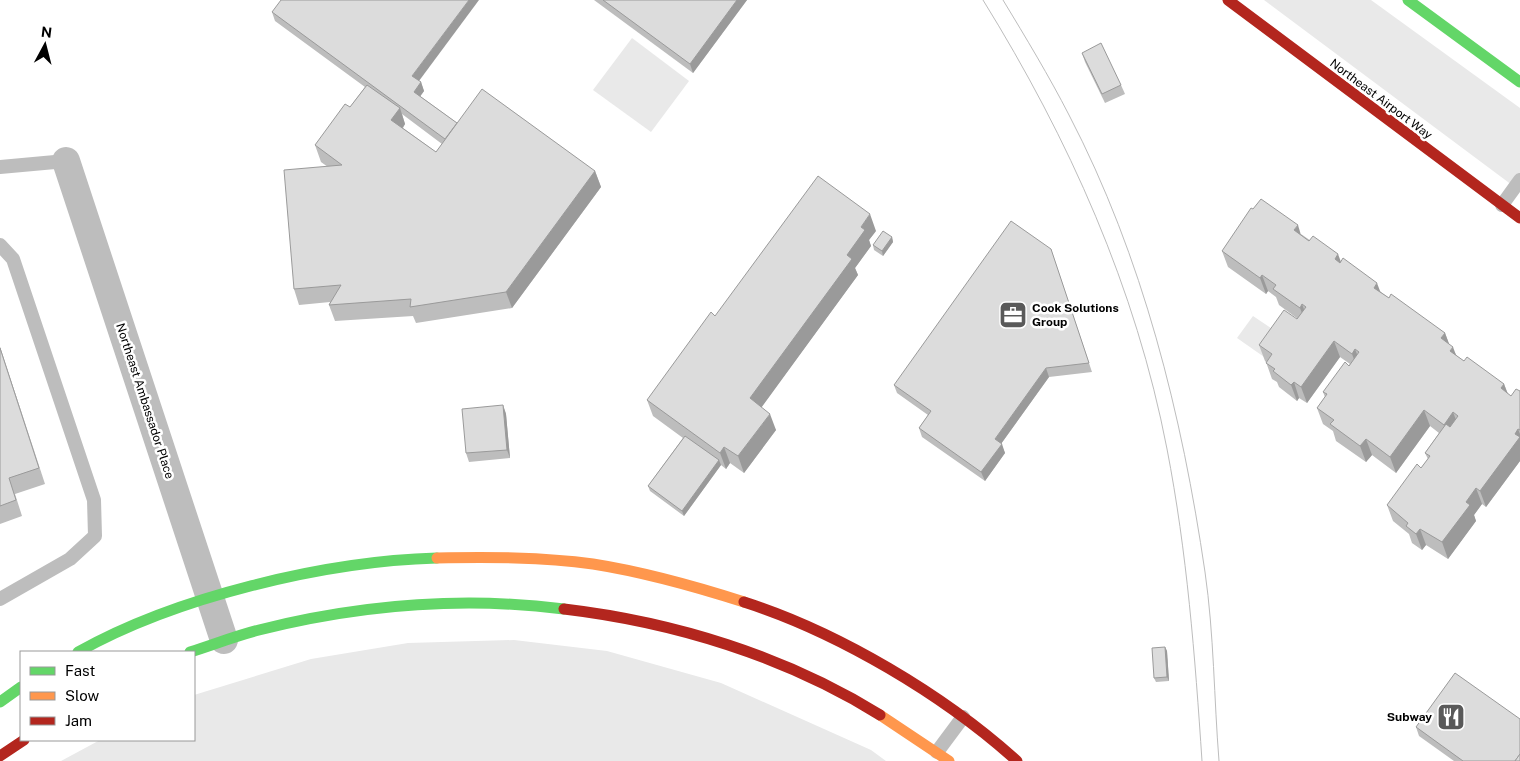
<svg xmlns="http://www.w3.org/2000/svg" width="1520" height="761" viewBox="0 0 1520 761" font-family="'Public Sans',sans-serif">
<rect width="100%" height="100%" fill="#fff"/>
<g fill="#e9e9e9">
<path d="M1264 0H1371L1520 108V191Z"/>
<path d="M632 38 689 81 651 132 593 90Z"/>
<path d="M1253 316 1283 336 1267 359 1237 338Z"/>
<path d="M514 640 607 651 721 683 871 750 886 761H61L100 740H194V695L311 659 408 643Z"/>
</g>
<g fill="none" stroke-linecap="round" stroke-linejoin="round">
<g stroke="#bdbdbd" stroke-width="14">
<path d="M0 167 66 161"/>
<path d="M1502 205 1520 180"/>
<path d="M0 245 13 259 94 500 95 536 70 559 0 599"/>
<path d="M937 752 963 717"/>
</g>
<path stroke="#bdbdbd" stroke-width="28" d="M66 161 224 640"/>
<g stroke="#63d668" stroke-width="11">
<path d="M1408 0 1520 82"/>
<path d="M78 652C176 597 325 561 437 558"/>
<path d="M190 652C213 645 235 636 259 630 359 605 461 596 564 609"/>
<path d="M0 702 21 687"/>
</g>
<g stroke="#ff974d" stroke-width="11">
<path d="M437 558C489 557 541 557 593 564 644 572 694 586 744 602"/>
<path d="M880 715 949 761"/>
</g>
<g stroke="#b3261e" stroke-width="11">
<path d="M1228 0 1520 218"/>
<path d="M744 602C838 632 944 695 1017 761"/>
<path d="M564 609C674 622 785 656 880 715"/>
<path d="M0 756 24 740"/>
</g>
<g stroke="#bdbdbd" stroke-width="1">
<path d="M983 0C1069 139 1136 288 1167 449 1187 552 1195 656 1202 761"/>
<path d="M1003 0C1026 38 1049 76 1069 115 1143 257 1182 415 1205 572 1214 634 1214 699 1219 761"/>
</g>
</g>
<g fill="#bdbdbd" fill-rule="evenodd">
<path d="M594 0H747L693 73Z"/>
<path d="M272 12 421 82 424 91 420 96 457 123 595 171 601 187 512 308 416 323 413 316 335 321 329 305 330 302 299 305 294 289 328 167 321 162 315 145 350 107 365 87 275 21ZM402 114 442 144 436 152 403 128 405 124Z"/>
<path d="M1082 53 1121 85 1125 94 1105 103 1085 62Z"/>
<path d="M876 231 869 240 871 246 855 268 858 275 761 407 776 430 744 473 730 463 726 469 721 465 684 516 650 491 648 486 683 438 653 416 647 400Z"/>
<path d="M1301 234 1341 262 1389 298 1445 333 1449 344 1457 356 1464 361 1504 384 1508 394 1511 396 1520 391V461L1486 507 1482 504 1474 515 1476 521 1448 559 1426 545 1422 550 1412 543 1409 534 1393 521 1387 505 1421 468 1428 459 1425 453 1439 433 1430 426 1396 473 1372 455 1366 462 1336 441 1333 431 1323 424 1317 408 1325 397 1323 392 1350 364 1340 357 1307 403 1299 398 1297 401 1279 387 1277 382 1272 379 1266 362 1265 361 1259 345 1298 319 1279 305 1276 297 1268 291 1266 294 1228 267 1222 251Z"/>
<path d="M892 237 893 242 883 256 874 250 873 245Z"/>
<path d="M1051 249 1092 372 1049 377 1001 444 1005 453 985 481 922 437 919 428 928 415 897 393 894 385Z"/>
<path d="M0 347 45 484 15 494 22 516 0 524Z"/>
<path d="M503 405 506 414 510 458 469 462 466 453Z"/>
<path d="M1165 647 1167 651 1169 681 1156 682 1154 678Z"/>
<path d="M1416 727 1520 761H1454L1419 736Z"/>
</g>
<g fill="#9a9a9a">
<path d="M469 0H479L416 85 412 76Z"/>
<path d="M737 0H747L693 73 690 64Z"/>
<path d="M421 82 424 91 417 101 414 92Z"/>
<path d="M400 108 405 124 397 136 391 120Z"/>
<path d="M595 171 601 187 512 308 506 292Z"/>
<path d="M870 214 876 231 869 240 871 246 855 268 858 275 756 415 750 398 847 255 861 227Z"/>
<path d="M1298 225 1303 242 1294 230Z"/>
<path d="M892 237 893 242 883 256 882 251Z"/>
<path d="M1338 254 1344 270 1335 259Z"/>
<path d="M1262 275 1268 291 1266 294 1260 278Z"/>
<path d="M1377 283 1383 299 1374 288Z"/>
<path d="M1302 304 1308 320 1306 324 1300 308Z"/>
<path d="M1445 333 1451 349 1441 338Z"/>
<path d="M1334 341 1340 357 1307 403 1301 387Z"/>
<path d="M0 347 45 484 0 348Z"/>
<path d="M1453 347 1459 363 1450 351Z"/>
<path d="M1355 349 1361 365 1358 370 1352 354Z"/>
<path d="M1046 368 1049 377 998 448 995 439Z"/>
<path d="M1294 382 1299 398 1297 401 1291 385Z"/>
<path d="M1504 384 1510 400 1501 388Z"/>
<path d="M503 405 506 414 510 458 507 450Z"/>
<path d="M1424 410 1430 426 1396 473 1390 457Z"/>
<path d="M1453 412 1459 428 1449 441 1444 425Z"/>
<path d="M770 414 776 430 744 473 738 456Z"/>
<path d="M1518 429 1520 434V461L1486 507 1480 491Z"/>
<path d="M1366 439 1372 455 1366 462 1360 446Z"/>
<path d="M1002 444 1005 453 985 481 981 472Z"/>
<path d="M724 447 730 463 726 469 720 453Z"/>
<path d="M719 460 721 465 684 516 682 511Z"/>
<path d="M1476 488 1482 504 1474 515 1476 521 1448 559 1442 542 1466 502Z"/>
<path d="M1420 529 1426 545 1422 550 1416 534Z"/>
<path d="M1165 647 1167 651 1169 681 1167 677Z"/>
</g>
<g fill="#dcdcdc" stroke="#9a9a9a">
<path d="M281 0H469L412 76 421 82 414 92 457 123 445 139 272 12Z"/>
<path d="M603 0H737L690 64Z"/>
<path d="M1101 43 1121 85 1102 94 1082 53Z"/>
<path d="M367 85 400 108 391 120 436 152 482 89 595 171 506 292 410 307 411 299 329 305 341 285 294 289 284 170 342 165 315 145 345 104 350 107Z"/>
<path d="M818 176 870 214 861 227 865 230 847 255 852 259 750 398 770 414 738 456 724 447 720 453 647 400 711 312 715 316Z"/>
<path d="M1261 199 1298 225 1294 230 1309 241 1313 236 1338 254 1335 259 1340 263 1343 258 1377 283 1374 288 1389 298 1391 294 1445 333 1441 338 1453 347 1450 351 1464 361 1467 357 1504 384 1501 388 1511 396 1516 389 1520 391V430L1518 429 1515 434 1520 437 1480 491 1476 488 1466 502 1470 505 1442 542 1420 529 1416 534 1406 526 1408 523 1387 505 1417 464 1421 468 1430 456 1425 453 1446 424 1450 427 1458 416 1453 412 1444 425 1424 410 1390 457 1366 439 1360 446 1330 424 1334 420 1317 408 1327 394 1323 392 1345 362 1349 366 1359 352 1355 349 1352 354 1334 341 1301 387 1294 382 1291 385 1273 371 1275 369 1266 363 1272 354 1259 345 1284 310 1297 319 1306 307 1302 304 1300 308 1273 289 1276 285 1262 275 1260 278 1222 251 1251 208 1253 209Z"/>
<path d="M1011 221 1051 249 1089 363 1046 368 995 439 1002 444 981 472 919 428 931 411 894 385Z"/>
<path d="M883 231 892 237 882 251 873 245Z"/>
<path d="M0 348 39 468 9 478 16 500 0 506Z"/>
<path d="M503 405 507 450 466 453 462 409Z"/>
<path d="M685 436 719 460 682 511 648 486Z"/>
<path d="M1165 647 1167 677 1154 678 1152 648Z"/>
<path d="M1455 673 1520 719V754L1515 761H1463L1416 727Z"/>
<path d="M1520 754V761H1515Z"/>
</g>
<defs>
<symbol id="office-square" viewBox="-11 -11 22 22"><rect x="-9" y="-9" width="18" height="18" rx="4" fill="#595959" stroke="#fff"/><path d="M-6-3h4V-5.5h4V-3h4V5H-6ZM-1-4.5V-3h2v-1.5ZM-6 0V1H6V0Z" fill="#fff"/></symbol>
<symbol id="restaurant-square" viewBox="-11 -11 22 22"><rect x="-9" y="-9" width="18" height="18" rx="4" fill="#595959" stroke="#fff"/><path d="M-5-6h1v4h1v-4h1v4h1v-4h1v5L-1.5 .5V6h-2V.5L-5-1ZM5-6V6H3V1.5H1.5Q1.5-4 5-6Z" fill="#fff"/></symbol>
</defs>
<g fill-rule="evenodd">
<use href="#office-square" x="997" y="299" width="32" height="32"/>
<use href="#restaurant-square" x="1435" y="701" width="32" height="32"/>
</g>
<g text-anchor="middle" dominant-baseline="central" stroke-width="5" stroke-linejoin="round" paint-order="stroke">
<g font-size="12" fill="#000" stroke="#fff">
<text transform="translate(1381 99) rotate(37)">Northeast Airport Way</text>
<text transform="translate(145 401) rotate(72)">Northeast Ambassador Place</text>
</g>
<g font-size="12" font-weight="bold" fill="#000" stroke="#fff" text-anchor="start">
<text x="1032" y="308">Cook Solutions<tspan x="1032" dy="14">Group</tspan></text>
<text x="1432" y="717" text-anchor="end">Subway</text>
</g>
</g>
<rect x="20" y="651" width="175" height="90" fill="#ffffff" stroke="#999999"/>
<rect x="30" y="667" width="25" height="8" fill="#63d668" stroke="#999999"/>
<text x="65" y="676" font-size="15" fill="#000000">Fast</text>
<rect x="30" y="692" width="25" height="8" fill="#ff974d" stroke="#999999"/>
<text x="65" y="701" font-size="15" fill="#000000">Slow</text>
<rect x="30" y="717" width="25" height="8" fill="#b3261e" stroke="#999999"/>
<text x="65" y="726" font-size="15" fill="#000000">Jam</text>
<g transform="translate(45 45) rotate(7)" stroke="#ffffff" stroke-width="4" paint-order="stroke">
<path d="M0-4L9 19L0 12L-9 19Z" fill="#000000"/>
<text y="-8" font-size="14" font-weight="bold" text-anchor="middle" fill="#000000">N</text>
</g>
</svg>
